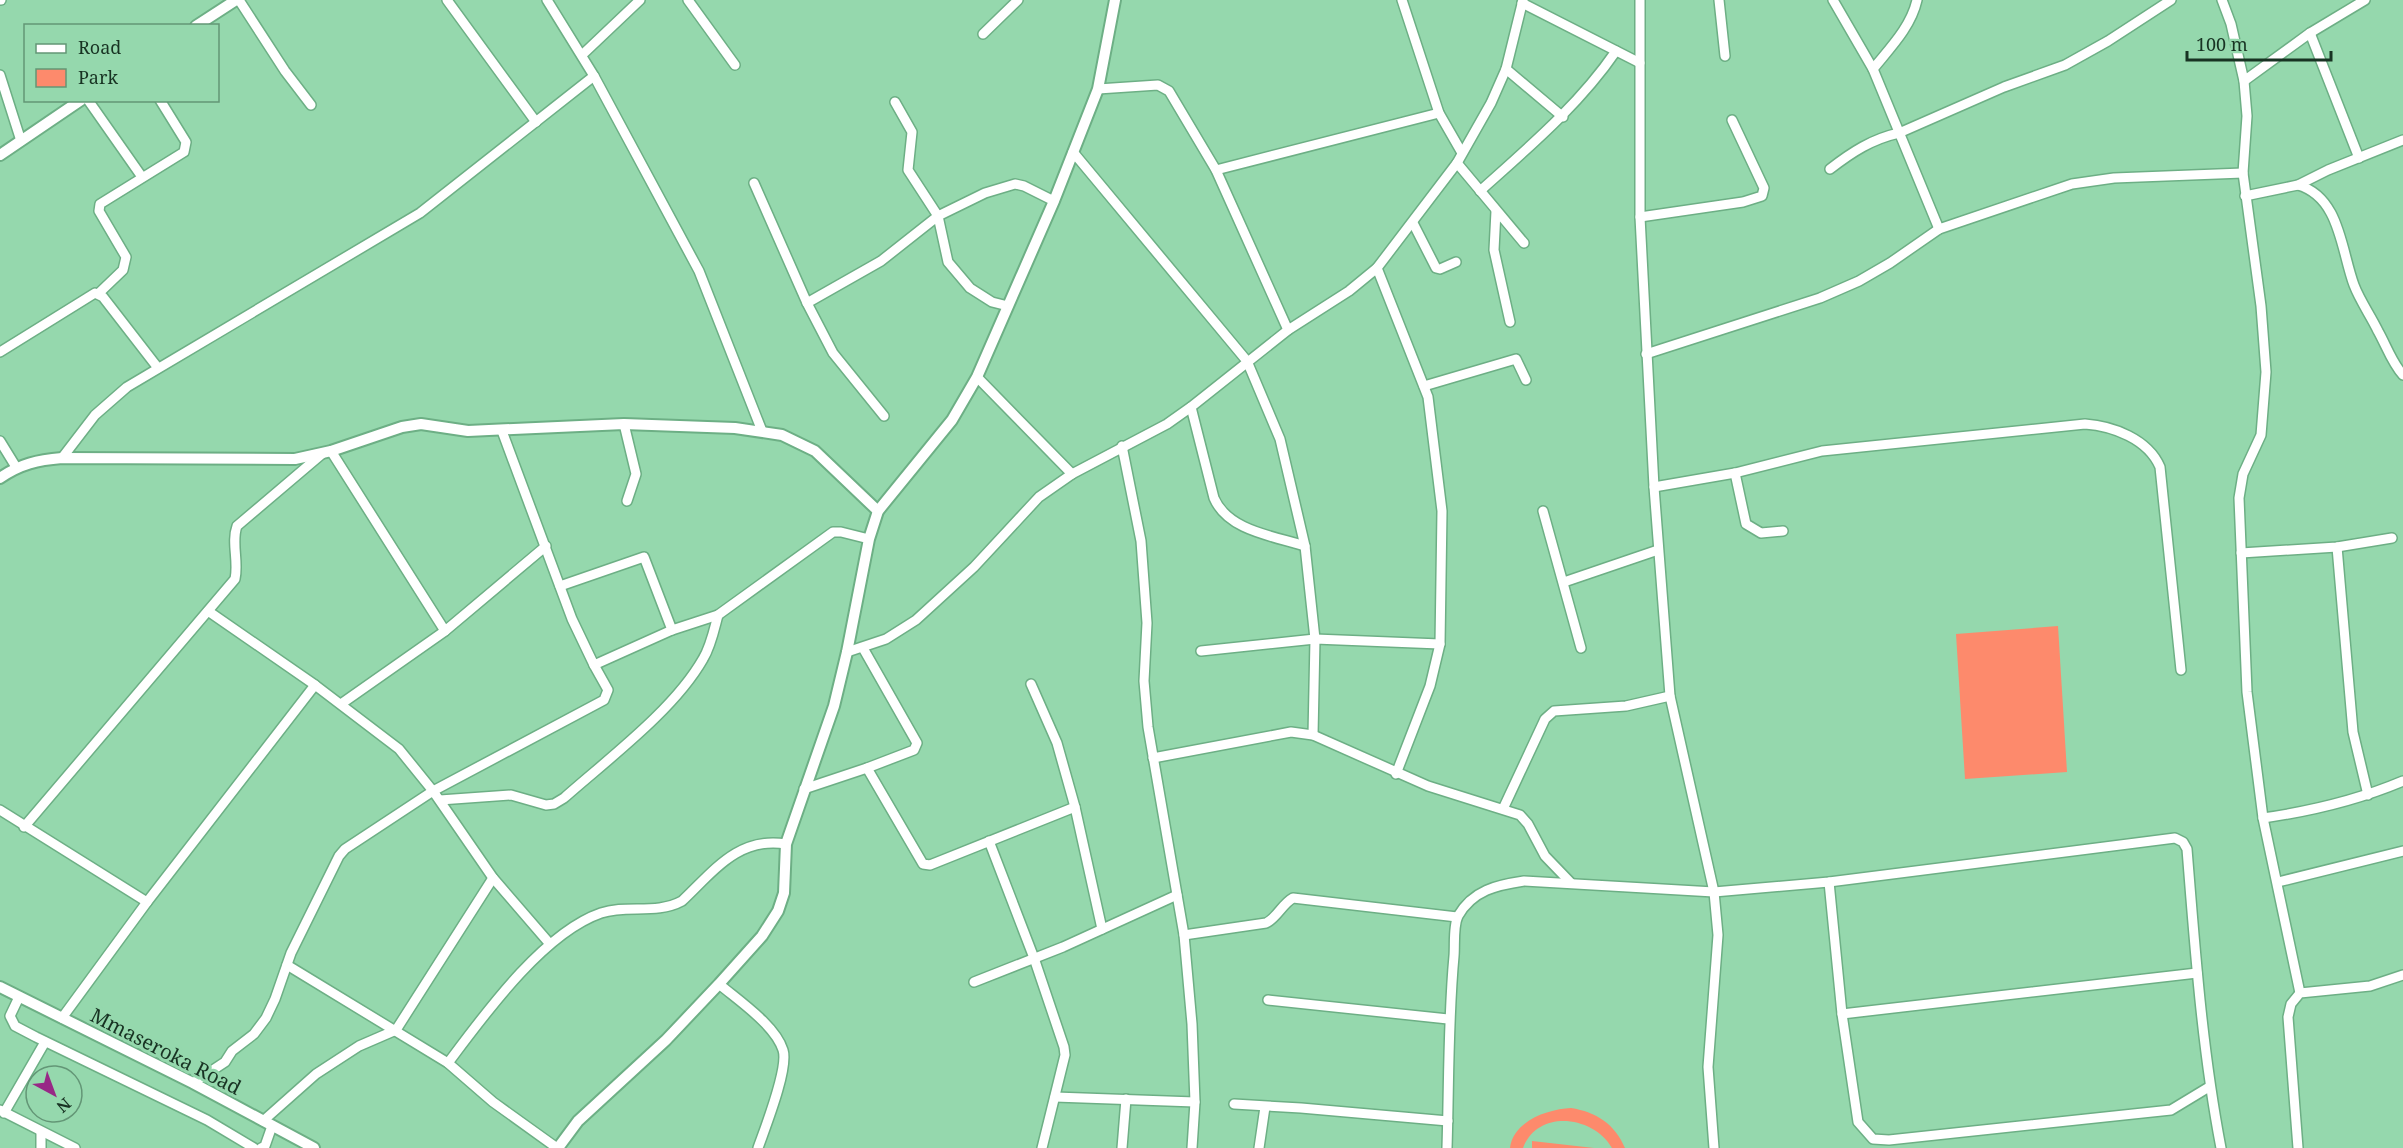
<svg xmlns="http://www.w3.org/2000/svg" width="2403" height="1148" viewBox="0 0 2403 1148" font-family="'Noto Serif',serif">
<rect width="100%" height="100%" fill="#95d8ad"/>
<g fill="#fd8a6c">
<path d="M2058 626 2067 772 1965 779 1956 634Z"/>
<path d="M1571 1108C1596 1112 1615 1124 1625 1148H1612C1594 1116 1538 1108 1523 1148H1510C1513 1121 1548 1109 1571 1108Z"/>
<path d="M1532 1141 1594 1148H1532Z"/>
</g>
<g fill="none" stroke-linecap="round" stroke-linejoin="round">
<defs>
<g id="minor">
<path d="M0 0H1"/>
<path d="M239 0 285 71 311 105"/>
<path d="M447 0 536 122"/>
<path d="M547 0 594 76 699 271 762 431"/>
<path d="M688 0 735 65"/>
<path d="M1402 0 1439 113 1462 153"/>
<path d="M1640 0V217L1654 487 1670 696 1714 892 1718 935 1708 1067 1714 1148"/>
<path d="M1719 0 1725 56"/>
<path d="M1833 0 1873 69 1939 229"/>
<path d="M2222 0 2231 24 2244 81 2247 116 2243 173 2261 306 2266 372 2261 435 2243 474 2239 498 2247 692 2263 818 2300 993"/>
<path d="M1522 3 1640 63"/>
<path d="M2310 33 2359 158"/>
<path d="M983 34 1018 0"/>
<path d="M582 55 640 0"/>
<path d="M1506 69 1563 117"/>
<path d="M1873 69C1890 48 1911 27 1917 0"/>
<path d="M0 75 21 141"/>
<path d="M2244 81 2310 33 2365 0"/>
<path d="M1098 89 1158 85 1169 91 1216 170 1288 330"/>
<path d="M88 100 142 177"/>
<path d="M895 102 912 132 908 170 938 216 948 262 970 288 992 302 1008 306"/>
<path d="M1073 152 1247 361 1280 439 1305 546 1315 639 1313 735"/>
<path d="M1457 163 1524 243"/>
<path d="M1830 169C1852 152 1872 139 1899 133L2004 87 2065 65 2108 41 2171 0"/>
<path d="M1216 170 1439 113"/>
<path d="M754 183 807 303 833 353 884 416"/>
<path d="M2298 185C2340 197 2341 250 2354 285 2360 301 2371 316 2378 331 2386 345 2392 363 2403 375"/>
<path d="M1480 191C1529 147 1579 105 1616 51"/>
<path d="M2245 196 2298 185 2328 170 2403 140"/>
<path d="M1496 211 1494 250 1510 322"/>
<path d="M1640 217 1743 202 1762 196 1764 188 1732 120"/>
<path d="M1413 223 1436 268 1440 269 1456 262"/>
<path d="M1377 268 1428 397 1442 511 1440 644 1430 686 1396 774"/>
<path d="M98 294 123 270 126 257 99 211 100 204 184 152 186 142 160 100"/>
<path d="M807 303 881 261 938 216 985 193 1015 184 1024 186 1054 201"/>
<path d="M0 352 95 293 103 297 158 368"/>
<path d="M1646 354 1820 298 1859 281 1890 263 1939 229 2072 184 2114 178 2243 173"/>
<path d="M977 377 1072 474"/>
<path d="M1424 386 1516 359 1526 380"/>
<path d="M1191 407 1214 498C1228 531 1274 536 1305 546"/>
<path d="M624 424 636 474 627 501"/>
<path d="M502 431 572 619 594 665 672 630 718 615 833 532H841L869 539"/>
<path d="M0 441 16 467"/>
<path d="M1122 446 1141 541 1147 623 1144 681 1148 727 1184 935 1192 1024 1195 1102 1192 1148"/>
<path d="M331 451 445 631"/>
<path d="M62 458 95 415 127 387 420 213 594 76"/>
<path d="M1735 473 1746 524 1761 533 1783 531"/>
<path d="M1654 487 1735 473 1822 451 2085 424C2113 426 2148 439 2160 467L2181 670"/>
<path d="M1543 511 1581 648"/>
<path d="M2337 547 2353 732 2368 795"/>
<path d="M2241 553 2337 547 2392 538"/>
<path d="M1564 582 1658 550"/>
<path d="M560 586 644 557 672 630"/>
<path d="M208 611 315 685 399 749 433 791 493 878 550 944"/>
<path d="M1201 651 1315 639 1440 644"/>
<path d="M847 652 886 639 916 620 974 567 1039 497 1072 474 1167 424 1191 407 1288 330 1349 291 1377 268 1457 163 1491 103 1506 69 1523 0"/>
<path d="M1031 684 1057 743 1075 807 1102 929"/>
<path d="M341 704 445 631 546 546"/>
<path d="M1153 758 1291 732 1313 735 1428 786 1520 815 1528 824 1545 856 1571 883"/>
<path d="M867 768 923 864 930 865 1075 807"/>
<path d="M804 789 867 768 914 750 917 743 863 648"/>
<path d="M440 800 511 795 546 805 554 804 564 798C608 759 674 710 703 659 711 646 714 630 718 615"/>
<path d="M1503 809 1545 719 1554 711 1626 706 1670 696"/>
<path d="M0 810 147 902"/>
<path d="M2263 818C2312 811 2358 800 2403 781"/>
<path d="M24 827 235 579C239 562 231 542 237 526L323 453"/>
<path d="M989 841 1034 958 1064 1047 1065 1055 1042 1148"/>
<path d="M1829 882 1842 1014 1858 1122 1873 1139 1889 1140 2171 1110 2209 1087"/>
<path d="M2278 882 2403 851"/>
<path d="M1184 935 1266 923C1277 918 1282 904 1293 898L1457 917"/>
<path d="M287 965 448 1063 493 1102 557 1148"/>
<path d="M974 982 1063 947 1177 895"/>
<path d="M719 984C739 1001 775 1025 783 1050 789 1068 765 1128 758 1148"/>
<path d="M19 997 10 1016 15 1026 36 1037 207 1120 254 1148"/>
<path d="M1268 1000 1448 1019"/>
<path d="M1842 1014 2197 973"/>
<path d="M62 1018 147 902 315 685"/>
<path d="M448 1063C484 1015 543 933 601 913 627 904 656 915 682 901 713 872 738 836 786 844"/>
<path d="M193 1083 225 1062 232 1051 254 1034 266 1018 275 999 291 953 339 856 345 849 433 791 604 700 608 690 594 665"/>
<path d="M1055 1097 1195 1102"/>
<path d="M1234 1104 1301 1108 1448 1121"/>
<path d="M0 1110 75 1148"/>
<path d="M4 1113 45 1042"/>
<path d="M263 1121 316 1074 359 1046 396 1030 493 878"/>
<path d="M41 1133V1148"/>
<path d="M261 1148 265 1146 272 1126"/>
<path d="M1122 1148 1126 1099"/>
<path d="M1259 1148 1265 1107"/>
<path d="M1447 1148C1449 1084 1448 1020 1454 956 1455 945 1453 926 1458 916 1473 890 1497 885 1524 881L1714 892 1829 882 2175 838 2183 842 2187 849C2195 949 2202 1049 2221 1148"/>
<path d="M2298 1148 2288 1017 2291 1004 2300 993 2370 986 2403 975"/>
</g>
<g id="tertiary">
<path d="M196 26 236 0"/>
<path d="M0 155 81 100"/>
<path d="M0 478C20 464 38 460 62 458L295 459 331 451 402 427 421 424 468 431 624 424 735 428 782 435 815 451 878 511"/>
<path d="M0 987 193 1083 314 1148"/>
<path d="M558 1148 578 1121 666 1040 719 984 762 936 778 911 784 893 786 844 834 706 847 652 869 539 878 511 952 420 977 377 1054 201 1098 89 1115 0"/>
</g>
</defs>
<use href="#minor" stroke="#6daf85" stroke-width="12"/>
<use href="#tertiary" stroke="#6daf85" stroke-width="14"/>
<use href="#minor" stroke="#fff" stroke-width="9"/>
<use href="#tertiary" stroke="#fff" stroke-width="10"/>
</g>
<g text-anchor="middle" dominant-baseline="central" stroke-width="6" stroke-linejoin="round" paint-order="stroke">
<g font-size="20" fill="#183323" stroke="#95d8ad">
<text transform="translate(166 1051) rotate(27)">Mmaseroka Road</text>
</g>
</g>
<rect x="24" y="24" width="195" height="78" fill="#95d8ad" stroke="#639676" stroke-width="1.5"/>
<rect x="36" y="44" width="30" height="9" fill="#ffffff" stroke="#639676" stroke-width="1.5"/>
<text x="78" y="54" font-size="18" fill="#183323">Road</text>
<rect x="36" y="69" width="30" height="18" fill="#fd8a6c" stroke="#639676" stroke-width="1.5"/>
<text x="78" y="84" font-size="18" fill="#183323">Park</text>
<g transform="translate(54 1094) rotate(139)"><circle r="28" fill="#95d8ad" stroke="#639676" stroke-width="1.5"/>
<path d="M0-4.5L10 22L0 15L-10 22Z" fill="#982886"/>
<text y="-9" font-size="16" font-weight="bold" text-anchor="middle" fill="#183323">N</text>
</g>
<path d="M2187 51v9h144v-9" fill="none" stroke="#183323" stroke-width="3"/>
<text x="2196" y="51" font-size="18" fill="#183323" stroke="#95d8ad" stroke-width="4.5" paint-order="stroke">100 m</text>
</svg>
